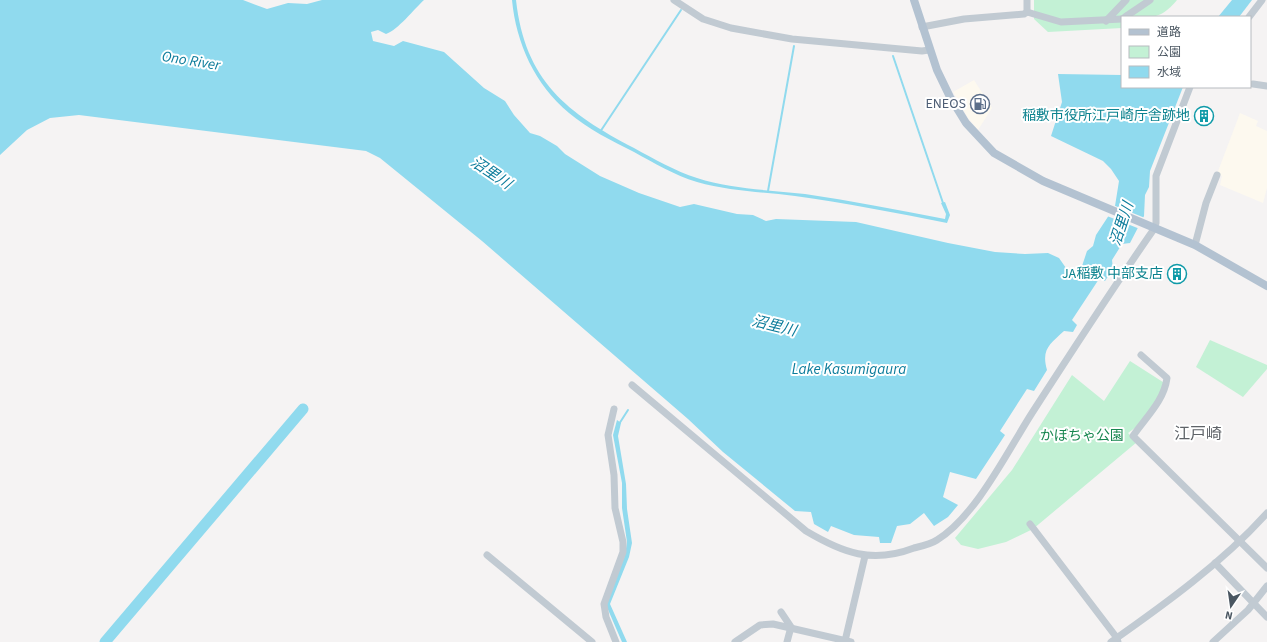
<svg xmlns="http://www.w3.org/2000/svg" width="1267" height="642" viewBox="0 0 1267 642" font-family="'Source Sans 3','Noto Sans JP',sans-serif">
<rect width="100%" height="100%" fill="#f5f3f3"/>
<g fill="#fdf9ef">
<path d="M974 80 992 108 978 130 968 118 953 92Z"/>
<path d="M1240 113 1258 121 1256 126 1267 131V188L1263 203 1220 185 1222 176 1217 174Z"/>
</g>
<g fill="#c3f1d5">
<path d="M1034 0H1177C1159 22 1148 17 1122 17V28L1048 32 1034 19Z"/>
<path d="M1210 340 1267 365V369L1243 397 1196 367Z"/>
<path d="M1130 361 1166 384 1147 419 1128 433 1137 442 1033 529 1006 542 978 549 961 545 955 538 1012 470 1072 375 1104 401Z"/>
</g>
<g fill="#90daee">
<path d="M0 0H243L267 9 288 3 307 4 322 0H424C414 9 398 30 386 34L378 30 371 32 373 41 394 46 403 41 444 52 484 88 505 101 514 115 530 133 540 136 557 146 565 154 600 176 639 193 680 207 694 204 737 214 753 215 766 221 776 219 856 222 948 243 995 252 1025 254 1048 253 1059 258 1066 268V276L1071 277 1075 271 1081 269 1087 251 1093 246 1096 235 1115 206 1119 181 1111 169 1103 161 1051 136 1062 102 1058 74 1122 75V87H1183L1150 171 1149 187 1145 195 1144 216 1130 243 1122 244 1112 260 1113 269 1105 281 1099 279 1072 320 1077 325 1073 332 1064 331C1050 344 1041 349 1047 370L1034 391 1027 389 1000 431 1005 435 976 479 950 472 943 497 958 505 948 517 934 526 924 513 910 524 897 526 891 543H880L879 537 854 535 831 526 828 532 814 524 811 512 795 511 723 452 688 419 482 241 380 158 366 151 79 115 50 118 27 130 0 155Z"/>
<path d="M512 0H516C525 81 567 113 634 148 654 159 675 171 697 178 731 189 769 190 805 194 852 201 898 210 945 219L946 214 941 203 945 202 950 215 947 223C897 213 846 203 795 196 762 192 729 191 697 182 674 175 654 163 634 152 612 141 588 129 569 113 535 85 516 43 512 0Z"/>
<path d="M1232 0H1252L1239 17H1218Z"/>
<path d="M617 420 621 423 618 436 626 484 627 509 632 543 629 557 610 604 627 642H622L606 605 625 555 627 542 622 508V483L613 435Z"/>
</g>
<path fill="#f5f3f3" d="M1113 205 1145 218 1140 229 1107 216Z"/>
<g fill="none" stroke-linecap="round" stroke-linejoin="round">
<g stroke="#90daee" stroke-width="2">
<path d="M893 56 943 203"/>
<path d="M600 132 681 10"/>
<path d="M768 191 794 46"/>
<path d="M619 424 628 410"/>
</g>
<path stroke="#90daee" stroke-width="11" d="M105 642 303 409"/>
<g stroke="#c1cad2" stroke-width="7">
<path d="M674 0 703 19 731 28 792 39 922 51 929 50"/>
<path d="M1027 12 1061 22 1122 19"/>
<path d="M1125 17 1150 0"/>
<path d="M1249 17 1262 0"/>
<path d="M1106 21 1126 0"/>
<path d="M922 27 964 19 1024 14 1027 12V0"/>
<path d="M1253 84 1267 86"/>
<path d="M1195 245 1206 203 1217 175"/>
<path d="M1141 355 1167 378C1164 401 1146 417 1133 436L1267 568"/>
<path d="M632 385 806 531C843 553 872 564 914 548 922 546 931 544 937 540 976 516 1007 452 1032 413 1072 351 1112 289 1154 229L1156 223V176L1190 87"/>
<path d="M614 409 608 435 614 475 615 508 623 542V552L604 604 606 617 616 642"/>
<path d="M1030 524 1117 638 1118 642"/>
<path d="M487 555 592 642"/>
<path d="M1215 563 1267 617"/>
<path d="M781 612 791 627 787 642"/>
<path d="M845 641 865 556"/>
<path d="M735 642 760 625 773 624 851 642"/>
<path d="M1111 642C1165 604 1222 563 1267 513"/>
<path d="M1213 642 1248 610 1267 586"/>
</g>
<path stroke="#b3c2d1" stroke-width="8" d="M914 0 937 70 950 97 966 123 994 153 1043 181 1195 245 1267 286"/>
</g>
<defs>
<symbol id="fuel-ring" viewBox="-11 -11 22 22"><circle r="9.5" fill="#fff" stroke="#5c6f8a" stroke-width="1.5"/><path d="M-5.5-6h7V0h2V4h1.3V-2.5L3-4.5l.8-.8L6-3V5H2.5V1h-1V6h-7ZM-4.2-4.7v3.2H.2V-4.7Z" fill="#5c6f8a"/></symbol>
<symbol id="building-ring" viewBox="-11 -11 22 22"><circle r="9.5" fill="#fff" stroke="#0f9aa8" stroke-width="1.5"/><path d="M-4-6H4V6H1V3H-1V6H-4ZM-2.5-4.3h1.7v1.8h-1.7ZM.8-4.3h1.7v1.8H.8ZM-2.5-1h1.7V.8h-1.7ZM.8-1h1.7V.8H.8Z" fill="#0f9aa8"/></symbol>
</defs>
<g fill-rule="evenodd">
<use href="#fuel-ring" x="969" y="93" width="22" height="22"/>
<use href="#building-ring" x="1193" y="105" width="22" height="22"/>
<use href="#building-ring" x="1166" y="263" width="22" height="22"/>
</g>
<g text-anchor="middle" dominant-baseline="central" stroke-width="4" stroke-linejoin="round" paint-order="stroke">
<g font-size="14" fill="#4e5e75" stroke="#fff" text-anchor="end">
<text x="966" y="104">ENEOS</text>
</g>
<g font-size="14" fill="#0d838f" stroke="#fff" text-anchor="end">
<text x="1190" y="116">稲敷市役所江戸崎庁舎跡地</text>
<text x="1163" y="274">JA稲敷 中部支店</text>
</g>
<g font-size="14" fill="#17864f" stroke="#fff">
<text x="1082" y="436">かぼちゃ公園</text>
</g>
<g font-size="15" font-style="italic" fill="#0c7c9b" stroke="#fff">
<text transform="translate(191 61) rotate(9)">Ono River</text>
<text transform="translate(491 173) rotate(34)">沼里川</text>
<text transform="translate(1122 224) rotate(-72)">沼里川</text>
<text transform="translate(774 326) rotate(14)">沼里川</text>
<text x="849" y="369">Lake Kasumigaura</text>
</g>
<g font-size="16" fill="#5f6368" stroke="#fff">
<text x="1198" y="434">江戸崎</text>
</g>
</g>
<rect x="1121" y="16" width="130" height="72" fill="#ffffff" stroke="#b7bbc0"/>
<rect x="1129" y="29" width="20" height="6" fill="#b3c2d1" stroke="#b7bbc0"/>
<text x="1157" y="36" font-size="12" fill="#4a5661">道路</text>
<rect x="1129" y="46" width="20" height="12" fill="#c3f1d5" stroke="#b7bbc0"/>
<text x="1157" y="56" font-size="12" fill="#4a5661">公園</text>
<rect x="1129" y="66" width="20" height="12" fill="#90daee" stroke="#b7bbc0"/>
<text x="1157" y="76" font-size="12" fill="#4a5661">水域</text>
<g transform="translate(1231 606) rotate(193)" stroke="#ffffff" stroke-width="3" paint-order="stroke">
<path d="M0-3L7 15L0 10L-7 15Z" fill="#4a5661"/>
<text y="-6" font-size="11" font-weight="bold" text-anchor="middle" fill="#4a5661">N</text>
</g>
</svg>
